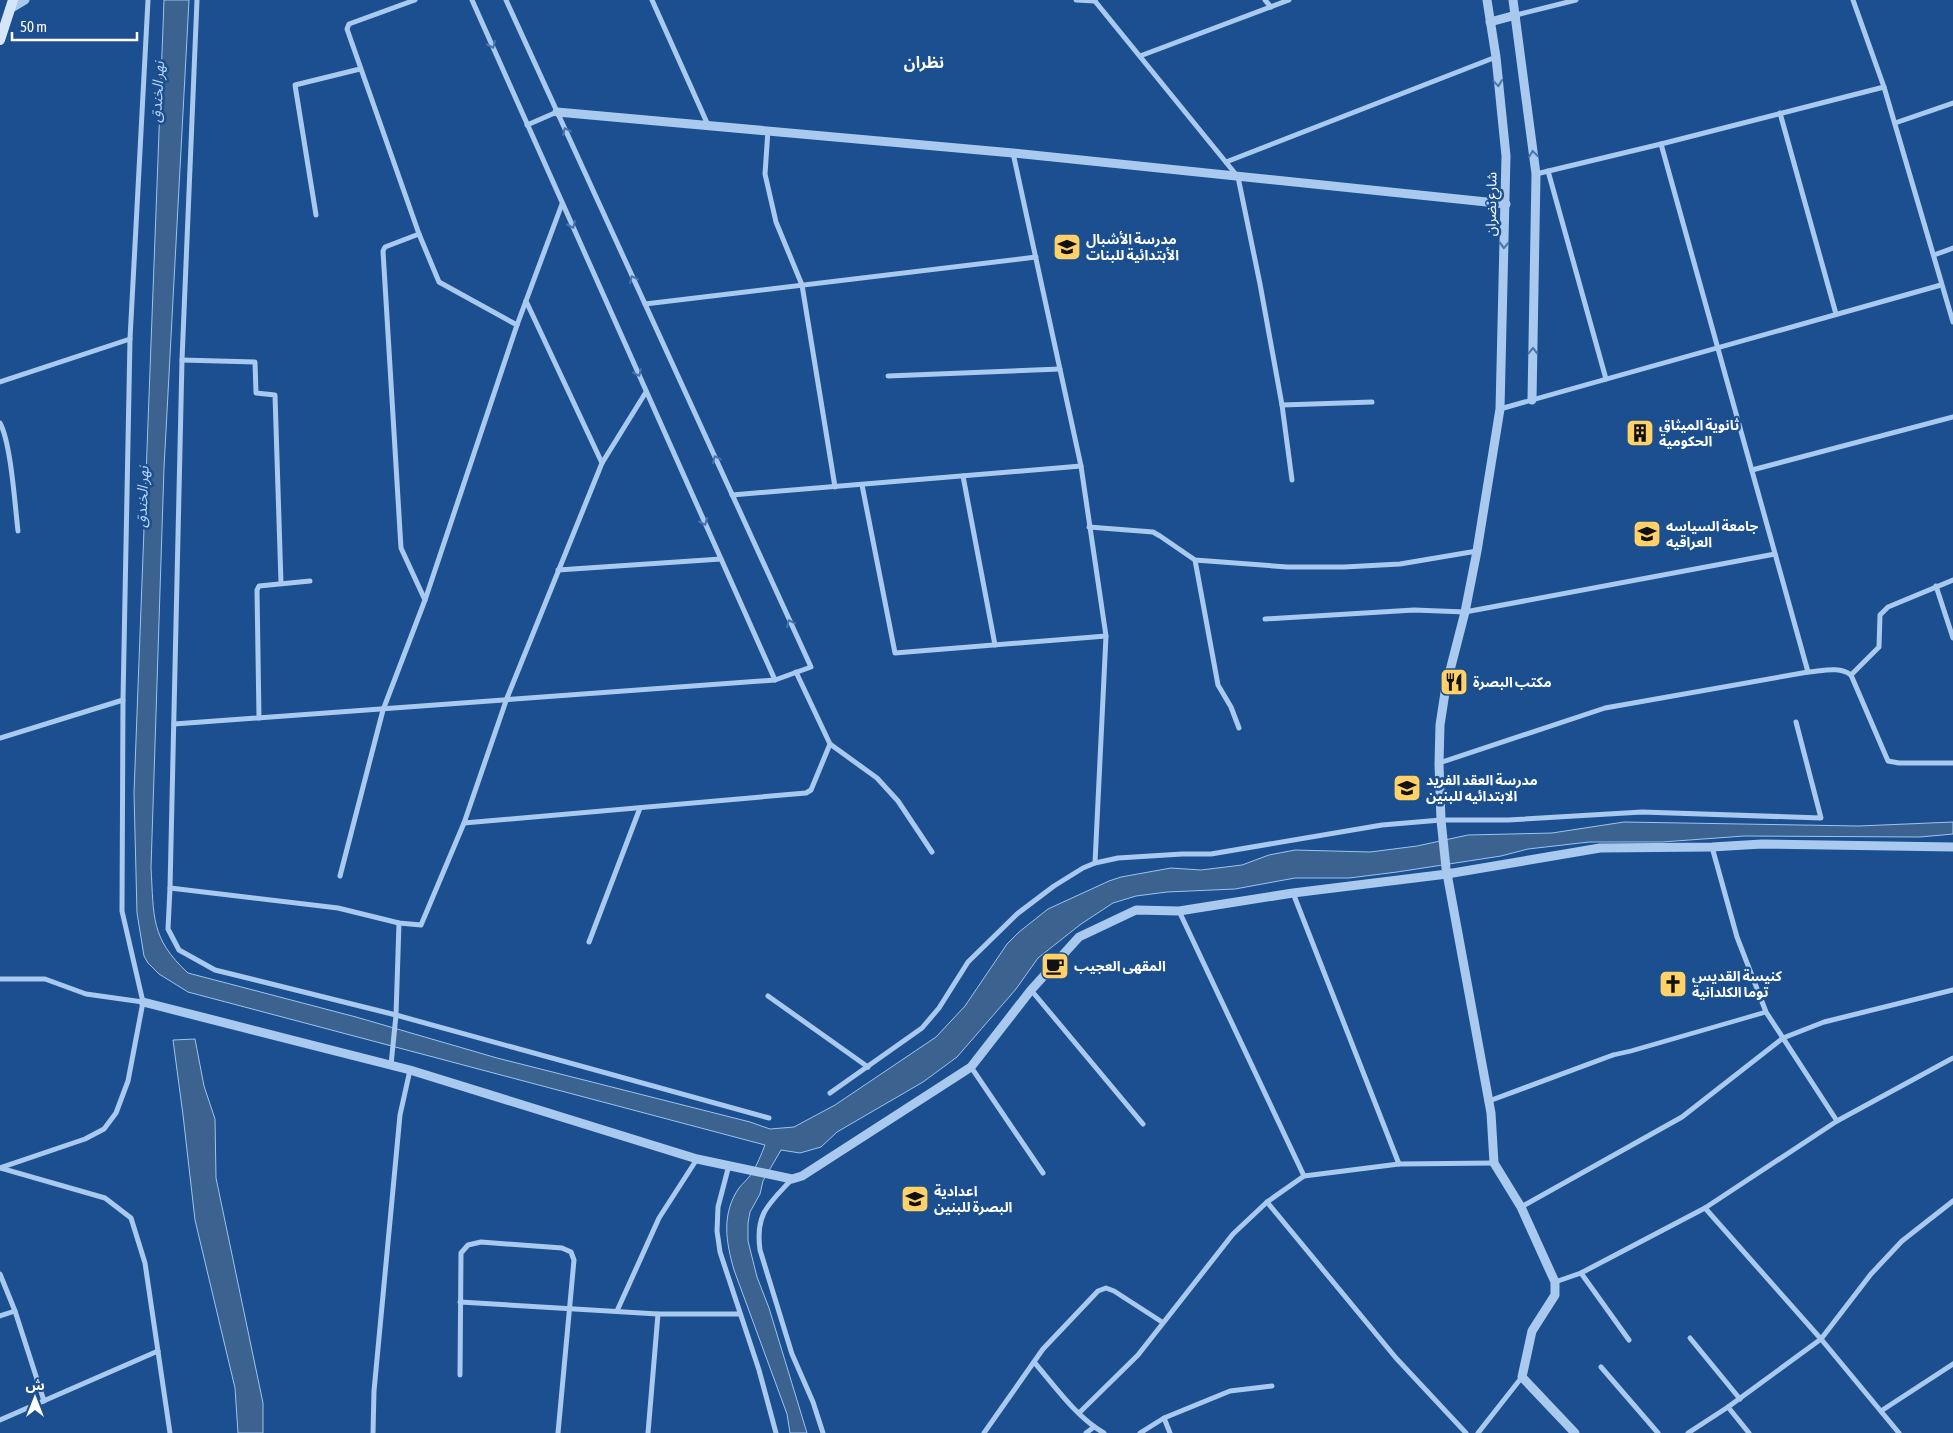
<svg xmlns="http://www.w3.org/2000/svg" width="1953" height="1433" viewBox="0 0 1953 1433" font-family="'Asap Condensed','Noto Sans Arabic',sans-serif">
<rect width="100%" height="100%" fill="#1b4f8f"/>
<g fill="#3c6290" stroke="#9cc4f0">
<path d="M164 0H189L164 468 151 868C154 916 150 938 188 973L356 1017 497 1058 750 1122 770 1129 794 1127 835 1105 936 1037 965 1006 1007 944 1019 932 1048 909 1109 881 1121 877 1171 868 1201 870 1242 865 1269 855 1295 850 1370 852 1417 846 1468 835 1552 833 1624 822 1859 826 1953 822V834L1920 837 1744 836 1662 842H1589L1528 849 1501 856 1397 872 1349 878H1295L1235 889 1167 892 1136 896 1113 903 1081 924 1038 958 1016 989 957 1057 923 1082 837 1132 821 1147 800 1153 781 1150 763 1181 760 1194 750 1212 748 1223V1241L757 1277 769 1308 807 1433H790L787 1414 734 1270C726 1242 721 1214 739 1188 743 1183 748 1179 752 1173 757 1165 761 1155 765 1145L188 992 159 974 148 963 144 956 137 913 134 793Z"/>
<path d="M195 1039 204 1086 215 1119 216 1178 263 1403V1433H238L235 1388 195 1220 183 1115 173 1040Z"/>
</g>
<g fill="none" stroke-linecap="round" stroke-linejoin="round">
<path stroke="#a9c9ee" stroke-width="4.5" d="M1613 1055 1631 1051 1766 1012"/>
<g stroke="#a9c9ee" stroke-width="5">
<path d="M197 0 182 360 170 888 168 929 179 950 215 970 396 1015 769 1118"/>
<path d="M415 0 349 24 347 29 419 234 439 282 517 325"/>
<path d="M472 0 775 680"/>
<path d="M652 0 708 125"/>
<path d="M1076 0 1095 1"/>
<path d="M1094 0 1238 177 1260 284 1282 405 1292 480"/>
<path d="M1265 0 1271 7"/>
<path d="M1853 0 1884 87 1953 322"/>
<path d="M1516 15 1576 0"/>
<path d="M1140 56 1289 0"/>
<path d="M1780 113 1836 314"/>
<path d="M1895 123 1953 103"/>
<path d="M527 125 557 112"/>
<path d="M768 130 765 174 776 222 802 285 835 487"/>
<path d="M1661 144 1808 672"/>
<path d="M1013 153 1081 466 1106 636 1095 863"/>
<path d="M1226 162 1496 57"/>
<path d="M1548 171 1606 379"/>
<path d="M1536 174 1661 144 1884 87"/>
<path d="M316 215 295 85 360 69"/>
<path d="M419 234 385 247 383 251 401 548 425 600"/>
<path d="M1934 255 1953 248"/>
<path d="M526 301 602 463"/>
<path d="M645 304 1036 257"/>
<path d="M182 360 255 362 256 393 275 395 281 583"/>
<path d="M888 376 1060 369"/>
<path d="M0 382 130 339"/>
<path d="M1282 405 1372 402"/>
<path d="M1500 409 1941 285"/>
<path d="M0 423C11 443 15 506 18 531"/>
<path d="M1752 470 1953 417"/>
<path d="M963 476 995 645"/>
<path d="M862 485 895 653 1106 636"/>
<path d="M732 495 1081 466"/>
<path d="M1089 527 1153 532 1160 536 1195 560 1287 567H1344L1400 564 1477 551"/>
<path d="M1195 560 1218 685 1231 707 1239 728"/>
<path d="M558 570 721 559"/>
<path d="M1936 586 1953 638"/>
<path d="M1265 619 1414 610 1465 612 1775 554"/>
<path d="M796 672 830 744 877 778 898 801 932 852"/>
<path d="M1851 675 1879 647 1880 615 1888 607 1953 580"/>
<path d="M259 718 257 590 259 586 310 581"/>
<path d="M174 724C374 710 574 694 775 680L811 667 506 0"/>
<path d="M0 738 123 700"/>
<path d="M1439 763 1605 708 1808 672C1822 671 1840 666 1851 675L1888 761 1899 763H1953"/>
<path d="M464 823 806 793 811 790 830 744"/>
<path d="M1712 847 1737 937 1766 1012 1837 1121"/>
<path d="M340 876 383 710 425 600 517 325 562 204"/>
<path d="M170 888 338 908 399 923 421 925 464 823 507 698 602 463 646 392"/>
<path d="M1293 893 1399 1164"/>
<path d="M1179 911 1304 1176"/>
<path d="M589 942 640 808"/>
<path d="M0 979H45L86 994 143 1002"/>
<path d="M1031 990 1143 1124"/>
<path d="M768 996 868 1067"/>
<path d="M391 1065 396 1015 399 923"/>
<path d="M971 1067 1043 1173"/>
<path d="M830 1093 922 1028 939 1008 968 962 1017 914 1054 886 1083 868 1095 863 1118 858 1182 854H1211L1382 825 1441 820H1508L1642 812 1821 818 1796 722"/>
<path d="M1489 1101 1613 1055"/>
<path d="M729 1165 718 1207 717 1231 720 1252 759 1370 776 1433"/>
<path d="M0 1168 85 1139 104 1129 116 1113 128 1081 143 1002 122 911 123 700 130 339 148 0"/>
<path d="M0 1168 105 1198 131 1218 145 1263 170 1433"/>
<path d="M792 1179C769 1204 755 1213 760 1250L792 1354 813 1402 823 1433"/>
<path d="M1267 1202 1396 1358 1466 1433"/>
<path d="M1521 1207 1682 1117 1783 1038 1824 1022 1953 990"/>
<path d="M1705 1208 1821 1339 1899 1433"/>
<path d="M1581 1273 1629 1340"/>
<path d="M0 1274 15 1311 44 1401"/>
<path d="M1555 1282 1581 1273 1705 1208 1837 1121 1953 1058"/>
<path d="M460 1302 658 1314H740"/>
<path d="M617 1311 659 1218 697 1159"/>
<path d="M0 1316 15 1311"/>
<path d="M1690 1338 1740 1399"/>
<path d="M1034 1362C1054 1385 1077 1418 1104 1433"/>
<path d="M1601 1367 1658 1433"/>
<path d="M460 1375 461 1253 468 1245 481 1242 562 1248 571 1252 574 1260 558 1433"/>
<path d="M1728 1407 1749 1433"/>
<path d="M1881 1411 1953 1364"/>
<path d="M1079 1413 1138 1355 1233 1234 1267 1202 1304 1176 1399 1164 1494 1163"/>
<path d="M1164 1418 1170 1433"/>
<path d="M0 1420 158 1351"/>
<path d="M373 1433 374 1391 400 1115 410 1070"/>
<path d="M648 1433 658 1314"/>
<path d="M984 1433 1043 1349 1098 1291 1106 1288 1114 1291 1162 1322"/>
<path d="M1086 1433 1094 1427"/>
<path d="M1140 1433 1164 1418 1230 1391 1272 1386"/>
<path d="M1478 1433 1522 1377"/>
<path d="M1688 1433 1728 1407 1821 1339 1871 1274 1902 1241 1953 1201"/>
</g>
<g stroke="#a9c9ee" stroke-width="9">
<path d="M1487 0 1496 57 1506 156 1500 409 1477 551 1465 612 1446 686 1440 725 1439 764 1441 820 1446 868 1491 1113 1494 1163 1521 1207 1555 1282V1295L1532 1331 1522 1377 1575 1433"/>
<path d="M1513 0 1536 174 1532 400"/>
<path d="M10 9 25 0"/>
<path d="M1490 22 1516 15"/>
<path d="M557 112 1013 153 1506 204"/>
<path d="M143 1002 410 1070 697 1159 792 1179 802 1176 971 1067 1031 990 1079 937 1136 910 1179 911 1293 893 1447 874 1600 848 1712 847 1762 844 1953 847"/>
</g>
<path stroke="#d6e6fa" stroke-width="10" d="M0 40 13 0"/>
</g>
<defs><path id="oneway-chevron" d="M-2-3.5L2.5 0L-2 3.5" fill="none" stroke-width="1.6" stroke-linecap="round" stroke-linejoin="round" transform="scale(1.25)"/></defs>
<g stroke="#4674ac">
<use href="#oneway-chevron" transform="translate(492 45) rotate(66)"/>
<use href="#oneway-chevron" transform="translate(1498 83) rotate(84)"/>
<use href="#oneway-chevron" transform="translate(566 131) rotate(-115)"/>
<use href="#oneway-chevron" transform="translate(1533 154) rotate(-97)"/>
<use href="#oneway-chevron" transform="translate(572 225) rotate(66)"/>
<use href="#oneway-chevron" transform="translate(1504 245) rotate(92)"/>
<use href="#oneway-chevron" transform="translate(633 279) rotate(-115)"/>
<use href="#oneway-chevron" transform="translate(1533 351) rotate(-89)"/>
<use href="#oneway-chevron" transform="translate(638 373) rotate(66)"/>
<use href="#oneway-chevron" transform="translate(716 459) rotate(-115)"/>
<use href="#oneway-chevron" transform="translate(704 522) rotate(66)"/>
<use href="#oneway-chevron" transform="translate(790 623) rotate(-115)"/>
</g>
<defs>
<symbol id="school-square" viewBox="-11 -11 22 22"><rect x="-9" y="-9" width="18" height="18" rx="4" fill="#ffd166" stroke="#1b4f8f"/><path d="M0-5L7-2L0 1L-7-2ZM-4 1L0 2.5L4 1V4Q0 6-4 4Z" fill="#111"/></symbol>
<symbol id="building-square" viewBox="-11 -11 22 22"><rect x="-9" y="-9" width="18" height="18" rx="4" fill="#ffd166" stroke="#1b4f8f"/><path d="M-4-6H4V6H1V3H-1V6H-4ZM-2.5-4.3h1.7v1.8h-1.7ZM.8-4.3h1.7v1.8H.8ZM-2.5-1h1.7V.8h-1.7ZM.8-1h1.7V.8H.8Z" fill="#111"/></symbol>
<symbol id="restaurant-square" viewBox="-11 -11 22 22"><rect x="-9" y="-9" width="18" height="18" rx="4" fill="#ffd166" stroke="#1b4f8f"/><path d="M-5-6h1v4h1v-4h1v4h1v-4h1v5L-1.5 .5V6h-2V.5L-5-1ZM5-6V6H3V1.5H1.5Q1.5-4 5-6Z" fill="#111"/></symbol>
<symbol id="cafe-square" viewBox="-11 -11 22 22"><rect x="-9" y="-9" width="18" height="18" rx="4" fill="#ffd166" stroke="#1b4f8f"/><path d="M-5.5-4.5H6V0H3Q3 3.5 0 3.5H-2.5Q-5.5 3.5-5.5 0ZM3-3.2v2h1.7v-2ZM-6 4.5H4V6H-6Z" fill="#111"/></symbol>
<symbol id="church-square" viewBox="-11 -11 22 22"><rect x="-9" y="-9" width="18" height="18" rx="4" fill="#ffd166" stroke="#1b4f8f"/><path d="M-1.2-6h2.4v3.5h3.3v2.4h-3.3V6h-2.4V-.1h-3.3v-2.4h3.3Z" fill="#111"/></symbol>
</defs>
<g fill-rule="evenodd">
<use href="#school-square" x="1051" y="231" width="32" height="32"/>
<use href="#building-square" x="1624" y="417" width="32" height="32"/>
<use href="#school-square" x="1631" y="518" width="32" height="32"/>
<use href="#restaurant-square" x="1438" y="666" width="32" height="32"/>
<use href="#school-square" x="1391" y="772" width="32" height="32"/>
<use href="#cafe-square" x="1039" y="950" width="32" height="32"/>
<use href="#church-square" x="1657" y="968" width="32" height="32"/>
<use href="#school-square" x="899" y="1183" width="32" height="32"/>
</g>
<g text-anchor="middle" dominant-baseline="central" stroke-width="5" stroke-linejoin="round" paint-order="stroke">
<g font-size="14" fill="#fff" stroke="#1b4f8f">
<text transform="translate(1491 204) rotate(-89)">شارع نضران</text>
</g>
<g font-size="14" font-weight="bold" fill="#fff" stroke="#1b4f8f" text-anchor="start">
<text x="1086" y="239">مدرسة الأشبال<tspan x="1086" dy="16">الأبتدائية للبنات</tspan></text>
<text x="1659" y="425">ثانوية الميثاق<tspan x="1659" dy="16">الحكومية</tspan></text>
<text x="1666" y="526">جامعة السياسه<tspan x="1666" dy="16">العراقيه</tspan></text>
<text x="1473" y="682">مكتب البصرة</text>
<text x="1426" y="780">مدرسة العقد الفريد<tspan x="1426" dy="16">الابتدائيه للبنين</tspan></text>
<text x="1074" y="966">المقهى العجيب</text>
<text x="1692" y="976">كنيسة القديس<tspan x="1692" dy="16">توما الكلدانية</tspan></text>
<text x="934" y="1191">اعدادية<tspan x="934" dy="16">البصرة للبنين</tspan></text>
</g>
<g font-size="15" font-style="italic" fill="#b5d3f5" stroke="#1b4f8f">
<text transform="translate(157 92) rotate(-87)">نهر الخندق</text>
<text transform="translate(142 497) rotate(-88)">نهر الخندق</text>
</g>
<g font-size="16" font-weight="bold" fill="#fff" stroke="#1b4f8f">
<text x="924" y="62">نظران</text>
</g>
</g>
<g transform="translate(35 1398)" stroke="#1b4f8f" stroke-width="4" paint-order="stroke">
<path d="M0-4L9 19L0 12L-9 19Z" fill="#ffffff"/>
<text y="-8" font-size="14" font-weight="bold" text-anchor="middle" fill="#ffffff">ش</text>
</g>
<path d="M12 32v8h125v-8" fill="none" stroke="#ffffff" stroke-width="2.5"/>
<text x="20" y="32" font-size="15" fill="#ffffff" stroke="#1b4f8f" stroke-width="4" paint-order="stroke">50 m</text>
</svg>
